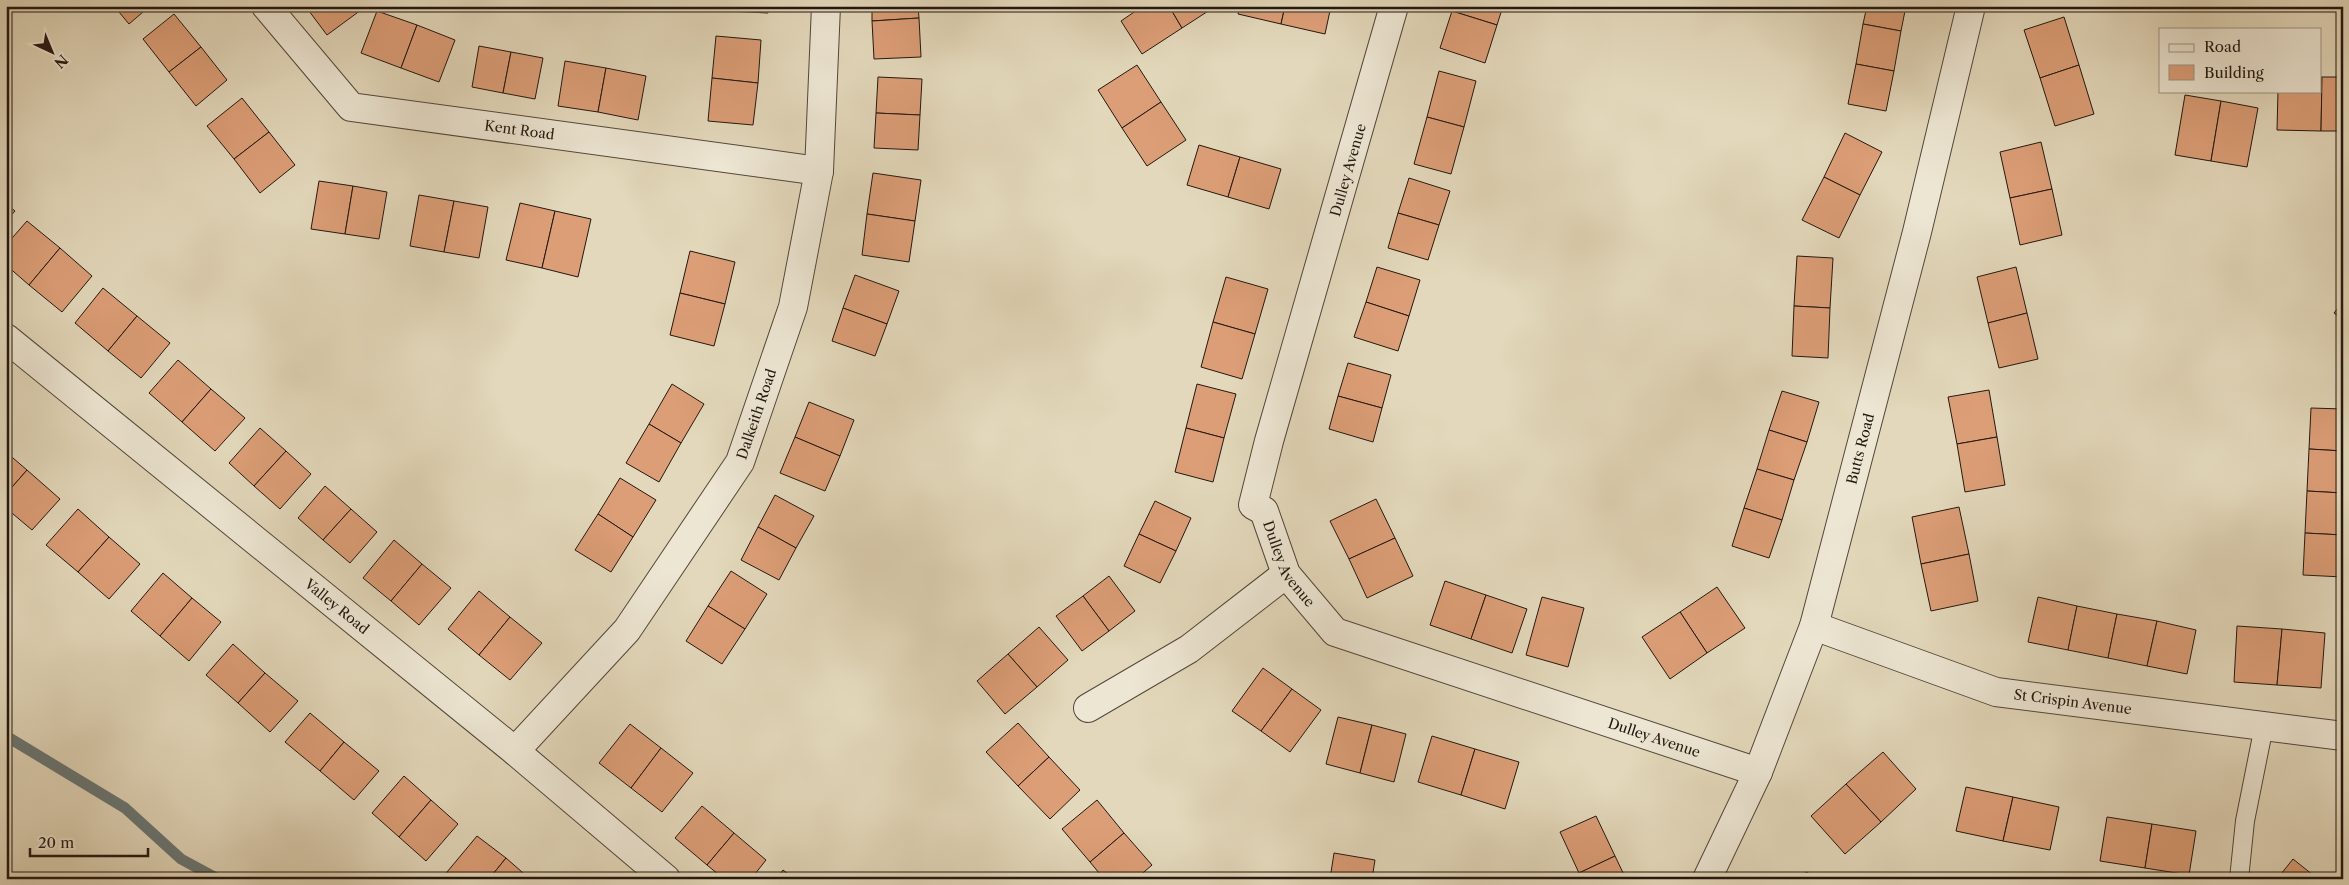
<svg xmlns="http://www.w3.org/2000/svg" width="2349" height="885" viewBox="0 0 2349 885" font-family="'Libre Caslon Text',serif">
<rect width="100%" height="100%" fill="#e3d8bb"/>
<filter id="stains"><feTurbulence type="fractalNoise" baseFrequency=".004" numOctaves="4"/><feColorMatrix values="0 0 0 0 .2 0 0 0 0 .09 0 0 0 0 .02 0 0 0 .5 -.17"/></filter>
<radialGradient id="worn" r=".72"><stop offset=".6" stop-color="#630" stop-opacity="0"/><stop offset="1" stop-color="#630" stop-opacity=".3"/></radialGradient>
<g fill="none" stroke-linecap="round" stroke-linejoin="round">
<path stroke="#697776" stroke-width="11" d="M6 736 125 808 181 859 218 879"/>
</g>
<g fill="#dc9e77" stroke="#221710">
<path d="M114 6H150L129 24Z"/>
<path d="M315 6H358L361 10 327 35 309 11Z"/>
<path d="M728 6H768V13L728 11Z"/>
<path d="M872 6H918L919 18 872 21Z"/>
<path d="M1143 6H1169L1182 28 1142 54 1121 21Z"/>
<path d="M1169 6H1216L1182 28Z"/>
<path d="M1240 6H1285L1281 24 1238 14Z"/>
<path d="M1285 6H1331L1325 34 1281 24Z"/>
<path d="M1454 6H1503L1497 25 1452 11Z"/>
<path d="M1867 6H1906L1901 31 1863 24Z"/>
<path d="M377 11 417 25 401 68 361 53Z"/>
<path d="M1452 11 1497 25 1485 63 1440 48Z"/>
<path d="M174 14 201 47 169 72 143 39Z"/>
<path d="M2064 17 2079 65 2040 78 2024 30Z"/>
<path d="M919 18 921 57 874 59 872 21Z"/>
<path d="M1863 24 1901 31 1894 71 1856 64Z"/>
<path d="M417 25 455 40 439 82 401 68Z"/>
<path d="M716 36 761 40 758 83 712 78Z"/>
<path d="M479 46 511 52 503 93 472 87Z"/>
<path d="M201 47 227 80 196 106 169 72Z"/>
<path d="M511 52 543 58 535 99 503 93Z"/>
<path d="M565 61 606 68 598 112 558 106Z"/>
<path d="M1856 64 1894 71 1886 111 1848 104Z"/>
<path d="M1137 65 1161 102 1122 128 1098 90Z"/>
<path d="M2079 65 2094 114 2055 126 2040 78Z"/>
<path d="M606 68 646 76 638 120 598 112Z"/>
<path d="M1439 71 1476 81 1464 127 1427 117Z"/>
<path d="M878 77 922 79 920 115 876 113Z"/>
<path d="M2320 77H2322L2321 131 2277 130 2278 91H2320Z"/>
<path d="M2322 77H2343V131H2321Z"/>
<path d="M712 78 758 83 753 125 708 121Z"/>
<path d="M2185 95 2221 101 2211 161 2175 155Z"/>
<path d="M242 98 269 132 234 159 207 126Z"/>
<path d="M2221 101 2258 108 2247 167 2211 161Z"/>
<path d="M1161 102 1186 140 1147 166 1122 128Z"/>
<path d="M876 113 920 115 918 150 874 148Z"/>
<path d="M1427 117 1464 127 1451 174 1414 164Z"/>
<path d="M269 132 295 165 260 193 234 159Z"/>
<path d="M1845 133 1882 152 1860 195 1824 177Z"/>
<path d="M2041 142 2052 189 2010 198 2000 152Z"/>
<path d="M1199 145 1240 157 1228 197 1187 185Z"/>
<path d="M1240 157 1281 169 1269 209 1228 197Z"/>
<path d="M873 173 921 180 915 221 867 214Z"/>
<path d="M1824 177 1860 195 1839 238 1802 220Z"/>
<path d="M1409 178 1450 191 1439 225 1398 213Z"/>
<path d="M319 181 353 186 345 234 311 229Z"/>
<path d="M353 186 387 192 379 239 345 234Z"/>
<path d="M2052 189 2062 235 2020 245 2010 198Z"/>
<path d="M419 195 454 201 444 252 410 246Z"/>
<path d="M454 201 488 207 479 258 444 252Z"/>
<path d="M520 203 555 211 542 268 506 260Z"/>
<path d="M6 204 15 211 6 221Z"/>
<path d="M555 211 591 219 578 277 542 268Z"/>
<path d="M1398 213 1439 225 1428 260 1388 248Z"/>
<path d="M867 214 915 221 909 262 862 255Z"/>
<path d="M27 221 60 248 29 285 6 265V245Z"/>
<path d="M60 248 92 276 62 312 29 285Z"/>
<path d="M690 251 735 262 725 304 680 293Z"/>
<path d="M1797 256 1833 258 1830 308 1794 306Z"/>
<path d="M1377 267 1420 280 1409 316 1366 302Z"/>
<path d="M2016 267 2027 313 1988 323 1977 277Z"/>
<path d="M855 275 899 291 887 324 843 308Z"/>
<path d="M1226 277 1268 289 1255 334 1213 322Z"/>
<path d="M103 288 137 316 108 351 75 323Z"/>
<path d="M680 293 725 304 714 346 670 335Z"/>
<path d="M1366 302 1409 316 1398 351 1354 337Z"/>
<path d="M2343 302V320L2334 313Z"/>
<path d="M1794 306 1830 308 1828 358 1792 356Z"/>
<path d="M843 308 887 324 875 356 832 341Z"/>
<path d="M2027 313 2038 359 1999 368 1988 323Z"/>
<path d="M137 316 170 343 141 378 108 351Z"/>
<path d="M1213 322 1255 334 1242 379 1201 367Z"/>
<path d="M178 360 211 389 182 422 149 393Z"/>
<path d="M1348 363 1391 375 1382 408 1338 396Z"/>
<path d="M672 384 704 404 681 443 649 424Z"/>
<path d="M1197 384 1236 394 1224 438 1186 428Z"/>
<path d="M211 389 245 418 215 451 182 422Z"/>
<path d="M1989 390 1997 437 1957 444 1948 397Z"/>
<path d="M1782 391 1819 402 1807 442 1769 430Z"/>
<path d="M1338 396 1382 408 1373 442 1329 429Z"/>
<path d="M809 402 854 420 840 456 795 437Z"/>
<path d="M2311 408 2343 409V451L2309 449Z"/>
<path d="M649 424 681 443 659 482 626 463Z"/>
<path d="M260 428 286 451 254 486 229 463Z"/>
<path d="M1186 428 1224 438 1213 482 1175 472Z"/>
<path d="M1769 430 1807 442 1794 480 1757 469Z"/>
<path d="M795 437 840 456 825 491 780 473Z"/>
<path d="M1997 437 2005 485 1965 492 1957 444Z"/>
<path d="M2309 449 2343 451V493L2307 491Z"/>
<path d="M286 451 311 474 280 509 254 486Z"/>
<path d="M6 452 27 470 6 494Z"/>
<path d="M1757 469 1794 480 1782 520 1744 508Z"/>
<path d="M27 470 60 499 32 530 6 508V494Z"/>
<path d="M620 478 656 500 633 537 598 514Z"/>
<path d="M325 486 351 509 323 540 298 518Z"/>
<path d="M2307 491 2343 493V535L2305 533Z"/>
<path d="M775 495 814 516 796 548 758 527Z"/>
<path d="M1376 499 1395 538 1349 559 1330 521Z"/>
<path d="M1155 501 1191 518 1176 551 1139 534Z"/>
<path d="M1959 507 1969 554 1921 564 1912 517Z"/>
<path d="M1744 508 1782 520 1769 558 1732 546Z"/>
<path d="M78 509 109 537 78 572 46 545Z"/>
<path d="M351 509 377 532 350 563 323 540Z"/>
<path d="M598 514 633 537 611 572 575 550Z"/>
<path d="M758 527 796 548 779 580 741 560Z"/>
<path d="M2305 533 2343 535V577L2303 575Z"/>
<path d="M1139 534 1176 551 1160 583 1124 566Z"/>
<path d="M109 537 140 564 109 599 78 572Z"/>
<path d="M1395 538 1413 576 1367 598 1349 559Z"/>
<path d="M394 540 422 564 391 601 363 578Z"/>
<path d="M1969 554 1978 601 1931 611 1921 564Z"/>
<path d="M422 564 451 588 419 625 391 601Z"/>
<path d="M731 571 767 594 745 629 708 606Z"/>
<path d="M163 573 192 598 160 636 131 611Z"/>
<path d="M1109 576 1135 611 1109 631 1083 596Z"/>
<path d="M1445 581 1486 595 1471 639 1430 625Z"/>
<path d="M1717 587 1745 628 1707 653 1680 612Z"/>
<path d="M479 591 510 617 479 655 448 629Z"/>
<path d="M1486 595 1527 609 1512 653 1471 639Z"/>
<path d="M1083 596 1109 631 1082 651 1056 616Z"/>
<path d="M1542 597 1584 608 1568 667 1526 655Z"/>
<path d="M2038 597 2077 606 2068 650 2028 642Z"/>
<path d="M192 598 221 622 189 661 160 636Z"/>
<path d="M708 606 745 629 722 664 686 641Z"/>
<path d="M2077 606 2117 614 2108 658 2068 650Z"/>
<path d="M1680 612 1707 653 1670 679 1642 637Z"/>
<path d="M2117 614 2157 621 2147 666 2108 658Z"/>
<path d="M510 617 542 643 510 680 479 655Z"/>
<path d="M2157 621 2196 630 2187 674 2147 666Z"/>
<path d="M2237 626 2282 629 2277 685 2234 682Z"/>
<path d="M1039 627 1068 660 1037 687 1008 654Z"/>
<path d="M2282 629 2325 633 2321 688 2277 685Z"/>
<path d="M233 644 265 673 238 703 206 675Z"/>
<path d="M1008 654 1037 687 1005 714 977 681Z"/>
<path d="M1263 668 1292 689 1261 731 1232 711Z"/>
<path d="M265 673 298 701 270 732 238 703Z"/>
<path d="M1292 689 1321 710 1290 752 1261 731Z"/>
<path d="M310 713 344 742 320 771 285 742Z"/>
<path d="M1338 717 1372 725 1360 773 1326 764Z"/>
<path d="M1018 723 1049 757 1018 786 986 752Z"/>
<path d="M630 724 661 748 631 788 599 763Z"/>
<path d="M1372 725 1406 734 1394 782 1360 773Z"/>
<path d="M1432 736 1475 749 1461 795 1418 782Z"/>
<path d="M344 742 379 771 354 800 320 771Z"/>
<path d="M661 748 693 773 662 812 631 788Z"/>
<path d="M1475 749 1519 762 1505 809 1461 795Z"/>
<path d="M1883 752 1916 789 1881 822 1846 784Z"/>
<path d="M1049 757 1080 790 1050 819 1018 786Z"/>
<path d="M404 776 431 800 399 837 372 813Z"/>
<path d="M1846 784 1881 822 1845 854 1811 816Z"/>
<path d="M1966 787 2013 797 2003 841 1956 831Z"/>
<path d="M2013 797 2059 807 2050 850 2003 841Z"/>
<path d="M431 800 458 824 426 861 399 837Z"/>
<path d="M1097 800 1124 833 1090 862 1062 829Z"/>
<path d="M702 806 734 833 707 865 675 838Z"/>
<path d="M1596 816 1615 856 1579 873 1560 832Z"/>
<path d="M2107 817 2152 824 2145 868 2100 861Z"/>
<path d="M2152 824 2196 831 2189 875 2145 868Z"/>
<path d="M734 833 766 860 751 879H724L707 865Z"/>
<path d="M1124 833 1152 865 1136 879H1104L1090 862Z"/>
<path d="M477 836 506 858 489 879H444L442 878Z"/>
<path d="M1334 853 1375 860 1372 879H1330Z"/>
<path d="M1615 856 1626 879H1582L1579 873Z"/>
<path d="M506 858 530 879H489Z"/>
<path d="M2293 859 2318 879H2277Z"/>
<path d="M783 870 795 879H776Z"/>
<path d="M1806 872 1820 879H1803Z"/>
</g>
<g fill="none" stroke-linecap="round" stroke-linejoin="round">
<defs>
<path id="lane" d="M2239 879 2245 821 2264 726"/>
<g id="street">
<path id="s1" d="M266 6 351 107 819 171"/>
<path id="s2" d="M1394 6 1269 441 1253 505 1264 511 1286 574 1335 632 1758 772"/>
<path id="s3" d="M6 338 515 751 666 879"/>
<path id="s4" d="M1814 626 1996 692 2343 736"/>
<path d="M1088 708 1189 649 1286 574"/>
<path id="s5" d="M515 751 627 630 740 462 793 307 819 171 826 6"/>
<path id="s6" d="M1707 879 1758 772 1814 626 1917 232 1971 6"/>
</g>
</defs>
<use href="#lane" stroke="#52473b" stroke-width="20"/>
<use href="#street" stroke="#52473b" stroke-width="30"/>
<use href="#lane" stroke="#ede6d3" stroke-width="18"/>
<use href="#street" stroke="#ede6d3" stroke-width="28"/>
</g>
<g text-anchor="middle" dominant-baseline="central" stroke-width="5" stroke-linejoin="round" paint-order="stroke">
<g font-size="14" fill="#221710" stroke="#ede6d3">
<text stroke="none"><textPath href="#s1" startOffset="302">Kent Road</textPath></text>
<text transform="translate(1348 170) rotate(-74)">Dulley Avenue</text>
<text stroke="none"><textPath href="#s5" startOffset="418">Dalkeith Road</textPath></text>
<text stroke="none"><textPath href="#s6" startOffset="458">Butts Road</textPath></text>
<text stroke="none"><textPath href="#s2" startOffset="590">Dulley Avenue</textPath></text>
<text stroke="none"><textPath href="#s3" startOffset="426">Valley Road</textPath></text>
<text stroke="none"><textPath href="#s4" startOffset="271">St Crispin Avenue</textPath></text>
<text stroke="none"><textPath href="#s2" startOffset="1010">Dulley Avenue</textPath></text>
</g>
</g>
<rect width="2349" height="885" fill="none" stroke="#e3d8bb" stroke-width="25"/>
<rect x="8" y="8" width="2334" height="870" fill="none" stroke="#221710" stroke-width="2.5"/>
<rect x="12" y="12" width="2324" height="860" fill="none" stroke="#221710"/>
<rect x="2159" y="28" width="162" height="65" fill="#ede6d3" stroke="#9c9385"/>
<rect x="2169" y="44" width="25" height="8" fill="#ede6d3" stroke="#9c9385"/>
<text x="2204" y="52" font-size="15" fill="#221710">Road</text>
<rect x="2169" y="65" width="25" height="15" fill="#dc9e77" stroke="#9c9385"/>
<text x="2204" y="78" font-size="15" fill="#221710">Building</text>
<g transform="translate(52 52) rotate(136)" stroke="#ede6d3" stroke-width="4" paint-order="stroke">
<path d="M0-4L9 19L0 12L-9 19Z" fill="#221710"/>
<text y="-8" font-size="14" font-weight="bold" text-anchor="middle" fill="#221710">N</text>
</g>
<path d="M30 848v8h118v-8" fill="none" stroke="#221710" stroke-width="2.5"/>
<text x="38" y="848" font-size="15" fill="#221710" stroke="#ede6d3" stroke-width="4" paint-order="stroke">20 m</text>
<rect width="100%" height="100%" filter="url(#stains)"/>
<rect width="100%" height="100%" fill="url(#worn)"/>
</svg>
